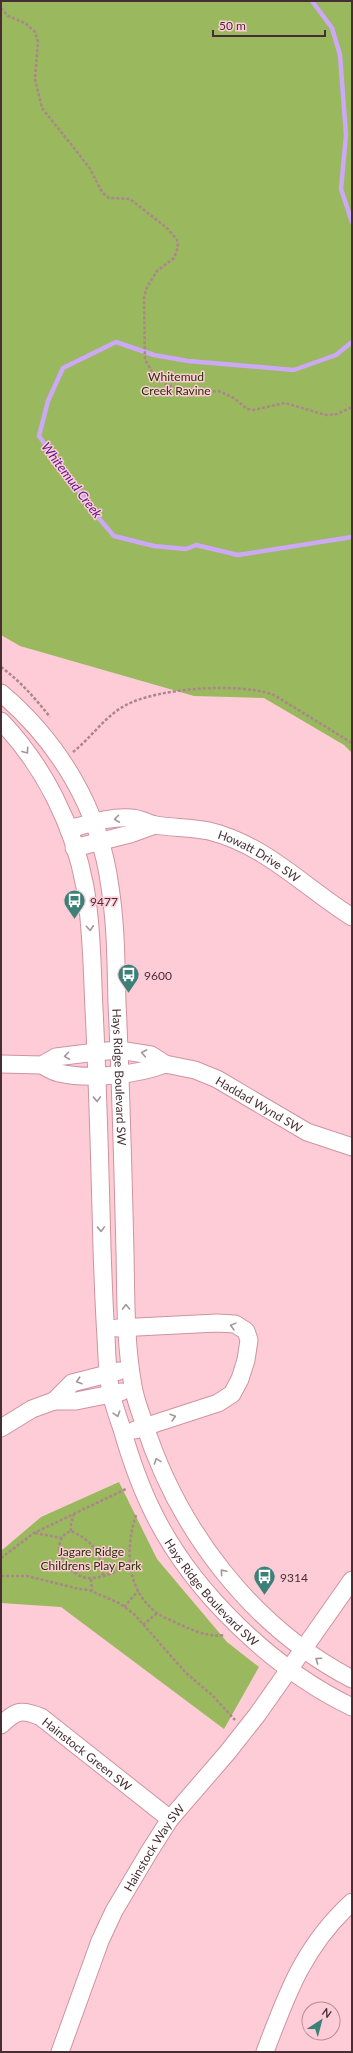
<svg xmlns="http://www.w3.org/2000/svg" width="353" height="2053" viewBox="0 0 353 2053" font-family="Lato,sans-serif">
<rect width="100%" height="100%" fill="#feccd7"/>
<g fill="#9ab85d">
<path d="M1 1H352V753L344 745 264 698 194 696 20 646 1 635Z"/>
<path d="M119 1482 157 1559 227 1642 259 1667 224 1729 61 1607 1 1603V1551L41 1517Z"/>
</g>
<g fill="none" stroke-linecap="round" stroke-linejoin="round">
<g stroke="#cca8f7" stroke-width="4.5">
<path d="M312 1 332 28 340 55 346 135 341 189 352 222"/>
<path d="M352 342 336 355 294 370 188 361 154 355 116 342 63 368 48 401 39 436 96 515 114 536 154 546 186 549 196 545 238 555 352 537"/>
</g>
<defs>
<g id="minor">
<path id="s1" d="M1 693C59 742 100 810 110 887 116 925 116 964 117 1003 121 1086 123 1170 125 1253 126 1297 125 1342 133 1386 135 1399 140 1411 144 1423 178 1530 252 1627 352 1679"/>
<path id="s2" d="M1 721C44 766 74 826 85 887 92 927 92 969 94 1009 98 1089 100 1168 102 1248 103 1277 104 1307 106 1337 107 1355 107 1374 111 1392 113 1404 118 1417 122 1429 130 1457 140 1486 153 1512 192 1592 273 1669 352 1707"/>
<path id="s3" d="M69 829C88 824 111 816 131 818 139 818 147 823 155 825 173 828 191 827 209 831 266 845 304 887 352 917"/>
<path d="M74 848 130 834 155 825"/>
<path id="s4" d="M1 1064 42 1065 56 1057 96 1052 119 1050 151 1055 165 1064 195 1070 217 1079 307 1132 352 1147"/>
<path d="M42 1065C47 1068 53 1072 59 1073 89 1080 137 1075 165 1064"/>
<path d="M117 1328 217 1323 235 1324 246 1331 249 1340 246 1360 240 1379 232 1394 218 1403 135 1430"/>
<path d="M119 1371 72 1383 54 1401H76L121 1392"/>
<path d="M1 1428 32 1409 54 1401"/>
<path id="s5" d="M1 1725C16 1710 22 1709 41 1717L170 1819"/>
<path id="s6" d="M60 2052 100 1941 114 1911 149 1852 170 1819 227 1753 257 1715 352 1580"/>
<path d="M265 2052C287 1993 304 1946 352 1902"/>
</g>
</defs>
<use href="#minor" stroke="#ce93a0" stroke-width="19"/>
<g stroke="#ac858e" stroke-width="2.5" stroke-dasharray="3 2" stroke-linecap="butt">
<path d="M1 8 8 16 25 23 35 32 38 42 35 79 42 108 89 167 102 192 109 198 130 199 167 228 177 240 178 247 174 258 157 271 147 287 144 298 145 360 155 376 167 385 185 392 193 393 219 391 234 398 247 409 253 410 285 403 326 415 337 414 352 407"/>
<path d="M1 667C20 681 35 698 50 717"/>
<path d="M73 752C91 738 105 716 126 705 158 688 239 682 274 695L352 743"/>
<path d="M136 1515C125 1549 126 1590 157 1613 164 1618 173 1621 181 1625 196 1632 209 1637 225 1635"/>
<path d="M71 1531V1524L74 1514"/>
<path d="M35 1533 62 1538"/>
<path d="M1 1558 34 1533 126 1489"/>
<path d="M1 1576H27L79 1589 89 1590 119 1603 134 1614 186 1673 212 1695 235 1720"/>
<path d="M103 1576C102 1554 92 1540 71 1531 44 1541 70 1581 92 1578 106 1577 118 1571 129 1564"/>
<path d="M91 1579 92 1591"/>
<path d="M124 1607 138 1591"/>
<path d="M143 1625 157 1613"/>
</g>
<use href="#minor" stroke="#fff" stroke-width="17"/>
</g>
<defs><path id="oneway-chevron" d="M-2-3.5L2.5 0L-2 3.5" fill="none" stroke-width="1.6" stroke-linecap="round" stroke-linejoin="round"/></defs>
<g stroke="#a3969a">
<use href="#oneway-chevron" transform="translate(26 751) rotate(54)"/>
<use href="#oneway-chevron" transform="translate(117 819) rotate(172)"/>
<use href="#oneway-chevron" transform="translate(90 928) rotate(86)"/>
<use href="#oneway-chevron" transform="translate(144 1053) rotate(-169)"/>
<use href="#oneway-chevron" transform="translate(67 1056) rotate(172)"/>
<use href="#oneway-chevron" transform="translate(97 1099) rotate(88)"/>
<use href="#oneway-chevron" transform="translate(101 1229) rotate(88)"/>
<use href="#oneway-chevron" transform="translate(126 1307) rotate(-91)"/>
<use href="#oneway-chevron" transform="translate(233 1326) rotate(-165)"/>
<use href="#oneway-chevron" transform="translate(79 1381) rotate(162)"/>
<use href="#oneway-chevron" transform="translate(117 1414) rotate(73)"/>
<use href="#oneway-chevron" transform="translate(173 1417) rotate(-17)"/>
<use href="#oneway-chevron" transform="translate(157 1461) rotate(-110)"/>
<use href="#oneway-chevron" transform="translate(223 1572) rotate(-131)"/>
<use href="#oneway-chevron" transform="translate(318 1660) rotate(-146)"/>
</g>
<defs>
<symbol id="bus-pin" viewBox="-11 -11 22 30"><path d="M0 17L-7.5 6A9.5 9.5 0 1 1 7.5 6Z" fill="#3b8178" stroke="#feccd7"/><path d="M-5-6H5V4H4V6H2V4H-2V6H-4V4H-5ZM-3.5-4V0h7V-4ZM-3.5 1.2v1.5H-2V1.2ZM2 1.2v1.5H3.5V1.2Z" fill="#fff"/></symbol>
</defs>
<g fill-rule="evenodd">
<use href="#bus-pin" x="62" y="888" width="25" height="34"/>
<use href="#bus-pin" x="116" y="962" width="25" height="34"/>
<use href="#bus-pin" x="252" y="1564" width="25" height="34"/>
</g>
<g text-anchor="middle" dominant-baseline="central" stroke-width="3" stroke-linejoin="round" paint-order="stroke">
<g font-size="12" fill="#263304" stroke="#feccd7">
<text x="176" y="376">Whitemud<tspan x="176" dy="14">Creek Ravine</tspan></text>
<text x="91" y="1551">Jagare Ridge<tspan x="91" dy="14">Childrens Play Park</tspan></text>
</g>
<g font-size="12" fill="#472e34" stroke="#feccd7">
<text stroke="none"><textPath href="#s3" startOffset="199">Howatt Drive SW</textPath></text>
<text stroke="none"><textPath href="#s1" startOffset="418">Hays Ridge Boulevard SW</textPath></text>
<text stroke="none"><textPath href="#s4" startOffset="273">Haddad Wynd SW</textPath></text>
<text stroke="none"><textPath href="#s2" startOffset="922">Hays Ridge Boulevard SW</textPath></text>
<text stroke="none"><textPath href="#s5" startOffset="104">Hainstock Green SW</textPath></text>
<text stroke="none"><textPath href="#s6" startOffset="226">Hainstock Way SW</textPath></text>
</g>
<g font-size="12" fill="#472e34" stroke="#feccd7" text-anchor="start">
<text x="90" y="901">9477</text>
<text x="144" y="975">9600</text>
<text x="280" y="1577">9314</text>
</g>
<g font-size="13" font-style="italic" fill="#5a198c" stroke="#feccd7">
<text transform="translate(72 480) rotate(53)">Whitemud Creek</text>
</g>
</g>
<rect width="353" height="2053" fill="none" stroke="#472e34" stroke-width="4"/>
<g transform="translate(321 2021) rotate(36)"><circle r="19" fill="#feccd7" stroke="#b58d96"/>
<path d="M0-3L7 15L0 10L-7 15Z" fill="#3b8178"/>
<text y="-6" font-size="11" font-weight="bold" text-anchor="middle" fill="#472e34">N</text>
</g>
<path d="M213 30v6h112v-6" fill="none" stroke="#472e34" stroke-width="2"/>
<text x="219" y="30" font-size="12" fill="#472e34" stroke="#feccd7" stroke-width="3" paint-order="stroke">50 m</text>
</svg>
